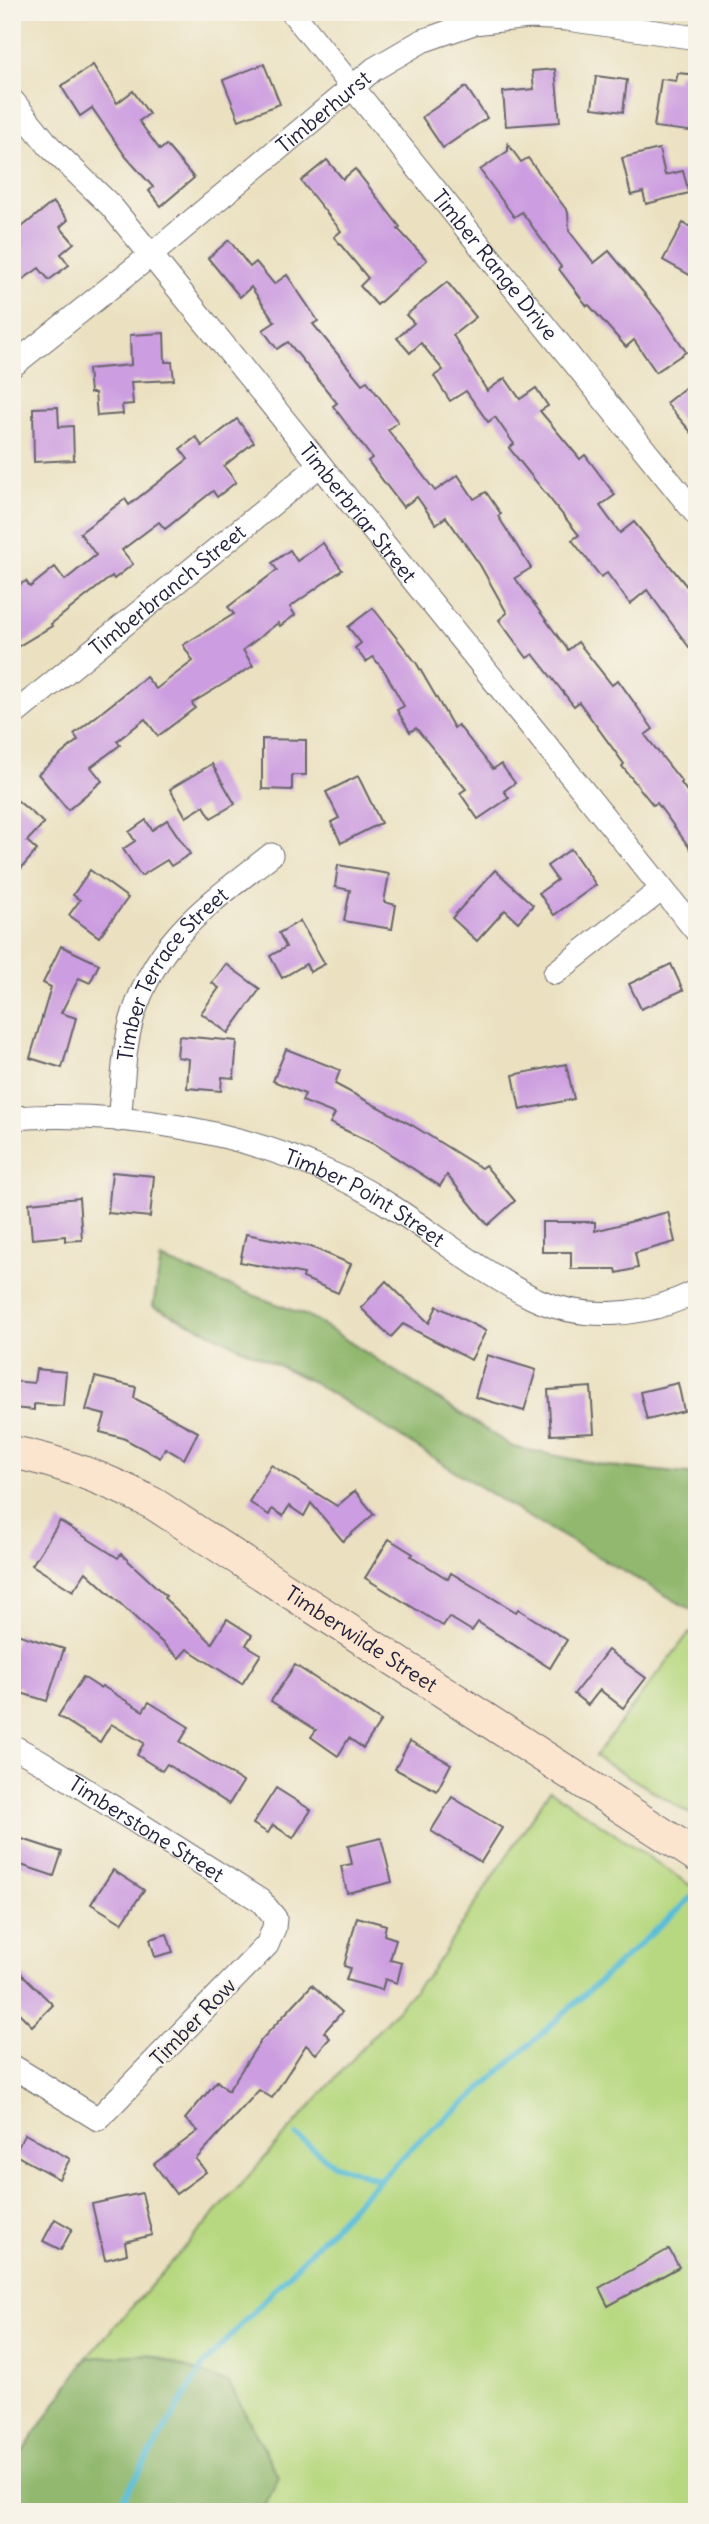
<svg xmlns="http://www.w3.org/2000/svg" width="709" height="2524" viewBox="0 0 709 2524" font-family="Delius,sans-serif">
<rect width="100%" height="100%" fill="#f7f3e8"/>
<filter id="ink" filterUnits="userSpaceOnUse"><feTurbulence type="fractalNoise" baseFrequency=".0143" numOctaves="2"/><feDisplacementMap in="SourceGraphic" scale="14" xChannelSelector="R" yChannelSelector="G"/><feConvolveMatrix kernelMatrix="1 2 1 2 8 2 1 2 1" color-interpolation-filters="sRGB"/></filter>
<filter id="wash" filterUnits="userSpaceOnUse"><feTurbulence type="fractalNoise" baseFrequency=".00686" numOctaves="4" result="noise"/><feDisplacementMap in="SourceGraphic" scale="28" xChannelSelector="R" yChannelSelector="G"/><feGaussianBlur stdDeviation="1.57" result="paint"/><feColorMatrix in="noise" values="0 0 0 0 0 0 0 0 0 0 0 0 0 0 0 0 0 1.4 0 .05"/><feComposite in="paint" operator="in"/></filter>
<g filter="url(#wash)">
<rect width="100%" height="100%" fill="#ebe1c1"/>
<g fill="#b7d880" stroke="#6c7d5e" stroke-width="2">
<path d="M697 1630V1818L595 1756 689 1633Z"/>
<path d="M550 1790 697 1890V2512H262L279 2477 149 2354 82 2363 432 1970Z"/>
</g>
<g fill="#91b86e" stroke="#5a6d54" stroke-width="2">
<path d="M161 1259 312 1318 513 1447 607 1466 697 1475V1613L523 1514 311 1381 153 1306Z"/>
<path d="M148 2354 229 2383 279 2477 262 2512H12V2467L87 2358Z"/>
</g>
<g fill="none" stroke-linecap="round" stroke-linejoin="round">
<g stroke="#59bdd7" stroke-width="6">
<path d="M297 2136 333 2164 380 2180"/>
<path d="M115 2512 205 2363 355 2204 422 2138 473 2096 694 1895 697 1889"/>
</g>
</g>
<g id="blocks">
<g fill="#cc9de0">
<path d="M264 64 280 104 239 120 223 80Z"/>
<path d="M93 65 117 103 133 91 149 114 139 121 160 150 166 145 194 178 161 206 149 191 153 187 126 157 92 108 80 116 61 86Z"/>
<path d="M555 69 560 122 506 126 503 92 534 89 532 71Z"/>
<path d="M678 73 697 75V132L654 127 661 79 676 81Z"/>
<path d="M596 76 627 80 623 112 592 108Z"/>
<path d="M466 87 487 118 443 148 422 117Z"/>
<path d="M508 144 521 162 528 158 568 212 569 231 594 263 609 251 662 315 686 352 656 372 634 340 626 347 589 305 587 306 559 269 561 267 522 212 514 217 480 170 508 151Z"/>
<path d="M659 149 665 175 683 171 689 193 646 204 643 192 631 195 622 158Z"/>
<path d="M327 160 343 179 355 169 400 227 398 229 427 260 377 305 360 286 368 278 334 237 341 231 301 181Z"/>
<path d="M53 202 68 220 60 227 74 243 61 254 69 265 49 280 39 268 12 287V235Z"/>
<path d="M683 223 697 230V279L663 260Z"/>
<path d="M229 240 250 267 256 262 274 284 287 275 318 321 313 324 362 384 367 381 398 422 388 430 435 491 458 475 474 499 486 492 501 514 498 516 531 568 515 578 568 650 578 642 612 685 618 680 653 729 645 735 682 782 681 783 697 805V858L657 803 653 805 622 766 624 764 579 702 574 706 533 654 527 658 499 620 507 613 480 565 446 517 436 524 417 497 403 507 368 461 372 458 333 406 337 403 288 342 277 349 263 330 275 322 251 287 240 297 208 258Z"/>
<path d="M447 282 476 317 453 335 487 391 505 378 520 399 536 388 548 406 540 411 580 459 585 455 615 495 600 506 620 533 634 522 689 589 691 587 697 595V658L647 590 630 604 607 573 601 577 572 540 579 535 509 448 514 444 495 417 488 422 466 391 450 401 434 376 443 370 421 343 410 353 397 338 414 323 406 315Z"/>
<path d="M164 333 165 362H172L174 380 131 382 133 404 122 405 123 414 97 416 95 393H90L88 369 131 365 130 335Z"/>
<path d="M697 378V439L666 403Z"/>
<path d="M58 407 59 427 73 426 74 460 34 462 33 408Z"/>
<path d="M237 419 254 442 224 466 236 482 217 497 213 491 165 529 159 522 122 550 133 564 114 579 112 576 51 624 52 626 12 650V589L26 581 30 587 55 567 65 580 96 555 80 533 125 499 129 505 188 459 180 449 196 437 202 446Z"/>
<path d="M323 543 342 570 290 607 295 615 280 626 278 623 243 650 253 666 192 703 195 708 158 736 145 719 117 741 120 745 91 767 102 781 68 810 38 774 78 740 74 734 146 677 156 689 193 661 183 645 234 614 228 607 277 570 272 563 290 550 297 561Z"/>
<path d="M373 608 417 664 454 728 458 725 493 769 501 764 515 783 504 791 509 798 478 819 460 793 466 789 416 728 410 732 397 710 404 706 385 672 373 657 366 662 355 648 361 643 348 627Z"/>
<path d="M262 739 306 740V775H292V790L262 789Z"/>
<path d="M212 764 235 804 211 818 204 806 186 817 170 789Z"/>
<path d="M358 776 381 823 341 843 331 822 339 818 326 792Z"/>
<path d="M12 796 44 823 27 841 37 850 12 879Z"/>
<path d="M146 820 152 830 167 820 190 854 171 866 167 860 141 876 123 849 135 841 129 832Z"/>
<path d="M571 849 596 885 554 915 539 893 557 880 547 866Z"/>
<path d="M338 865 389 874 384 902 396 905 392 929 344 921 350 890 335 887Z"/>
<path d="M90 870 128 898 99 937 69 915 80 900 73 895Z"/>
<path d="M495 870 533 905 518 922 505 910 477 941 452 918Z"/>
<path d="M300 921 325 964 310 972 306 964 282 978 270 956 286 947 279 933Z"/>
<path d="M61 946 99 964 90 983 79 978 61 1013 76 1018 62 1068 30 1058 51 987 43 983Z"/>
<path d="M226 964 260 989 228 1033 201 1013 219 988 212 983Z"/>
<path d="M671 964 683 990 641 1009 629 984Z"/>
<path d="M179 1036 237 1041 234 1078 222 1077 221 1091 187 1088 189 1059 177 1057Z"/>
<path d="M286 1049 340 1070 335 1084 412 1125 481 1168 485 1165 515 1201 488 1225 447 1175 440 1186 376 1145 330 1123 335 1114 302 1101 305 1094 273 1081Z"/>
<path d="M566 1064 574 1099 520 1110 513 1075Z"/>
<path d="M112 1172 154 1176 150 1217 108 1213Z"/>
<path d="M79 1198 82 1240 65 1241V1236L32 1239 29 1203Z"/>
<path d="M668 1212 675 1242 635 1253 638 1268 617 1273 616 1269H571V1252H542V1222H595V1231Z"/>
<path d="M246 1234 311 1247 351 1264 338 1293 303 1278 304 1274 240 1262Z"/>
<path d="M386 1281 429 1323 437 1306 486 1331 471 1360 403 1324 391 1337 361 1308Z"/>
<path d="M487 1355 536 1370 524 1411 475 1397Z"/>
<path d="M36 1369 66 1372 63 1406 34 1404V1410L12 1408V1381L34 1383Z"/>
<path d="M95 1377 136 1387 134 1398 198 1432 184 1459 165 1448 160 1458 123 1438 100 1432 105 1415 86 1410Z"/>
<path d="M678 1383 684 1411 647 1420 640 1392Z"/>
<path d="M591 1387 594 1433 551 1435 548 1390Z"/>
<path d="M271 1465 337 1506 355 1491 374 1514 343 1541 311 1503 304 1516 289 1506 283 1516 272 1509 269 1515 249 1502Z"/>
<path d="M60 1521 118 1558 121 1554 166 1596 164 1598 212 1643 227 1619 252 1635 246 1645 261 1654 242 1684 187 1649 179 1658 86 1572 73 1591 32 1565Z"/>
<path d="M389 1539 413 1554 411 1556 448 1579 451 1573 516 1612 518 1609 567 1640 550 1668 478 1622 472 1631 449 1617 443 1626 365 1578Z"/>
<path d="M17 1634 64 1649 47 1701 21 1693 22 1688 12 1684V1650Z"/>
<path d="M608 1650 646 1678 623 1708 600 1690 588 1705 574 1694Z"/>
<path d="M295 1665 381 1721 363 1748 349 1738 338 1756 311 1737 316 1730 271 1701Z"/>
<path d="M83 1677 100 1688 102 1686 143 1711 149 1702 189 1727 180 1742 243 1782 229 1804 167 1764 162 1771 137 1755 144 1743 111 1724 100 1742 58 1716Z"/>
<path d="M410 1741 451 1764 437 1791 395 1769Z"/>
<path d="M276 1788 311 1810 293 1838 273 1825 268 1833 253 1824Z"/>
<path d="M452 1797 502 1828 481 1862 431 1831Z"/>
<path d="M16 1837 62 1852 54 1876 12 1862V1850Z"/>
<path d="M381 1838 392 1882 347 1893 341 1866 352 1864 348 1846Z"/>
<path d="M113 1870 144 1890 122 1923 91 1904Z"/>
<path d="M357 1917 386 1925 384 1935 396 1939 390 1960 402 1963 397 1983 385 1979 382 1990 346 1980 350 1968 344 1966Z"/>
<path d="M167 1934 173 1952 155 1957 150 1939Z"/>
<path d="M12 1964 53 2005 32 2026 12 2006Z"/>
<path d="M312 1985 342 2012 324 2032 330 2038 316 2054 306 2045 272 2098 259 2090 196 2159 206 2172 176 2194 154 2164 198 2131 185 2119 217 2081 228 2091 261 2040Z"/>
<path d="M25 2134 70 2159 59 2179 14 2154Z"/>
<path d="M142 2193 152 2235 125 2242 127 2254 105 2260 92 2204Z"/>
<path d="M55 2219 72 2229 61 2250 43 2241Z"/>
<path d="M669 2249 679 2267 608 2306 599 2288Z"/>
</g>
</g>
</g>
<g filter="url(#ink)">
<use href="#blocks" fill-opacity="0" stroke="#68656a" stroke-width="2"/>
<g fill="none" stroke-linecap="round" stroke-linejoin="round">
<defs>
<g id="street">
<path id="s1" d="M292 12 697 515"/>
<path id="s2" d="M12 100 50 147 111 206 151 255 697 932"/>
<path id="s3" d="M12 366 151 255 374 69 422 41 474 23 530 17 567 19 697 38"/>
<path id="s4" d="M12 716 320 465"/>
<path d="M555 973 662 889"/>
<path id="s5" d="M12 1118C123 1111 237 1129 339 1177 408 1209 464 1264 533 1298 584 1322 647 1317 697 1291"/>
<path id="s6" d="M119 1120C123 1087 123 1051 132 1019 156 938 209 904 271 855"/>
<path id="s7" d="M12 1746 40 1761 261 1901 275 1918 274 1928 267 1945 98 2119 12 2066"/>
</g>
<g id="secondary">
<path id="s8" d="M12 1452C63 1462 108 1480 154 1504L697 1856"/>
</g>
</defs>
<use href="#street" stroke="#68656a" stroke-width="25"/>
<use href="#secondary" stroke="#68656a" stroke-width="34"/>
<use href="#street" stroke="#fff" stroke-width="23"/>
<use href="#secondary" stroke="#fbe5cf" stroke-width="32"/>
</g>
</g>
<g text-anchor="middle" dominant-baseline="central" stroke-width="5" stroke-linejoin="round" paint-order="stroke">
<g font-size="21" fill="#22223b" stroke="#f7f3e8">
<text stroke="none"><textPath href="#s3" startOffset="402">Timberhurst</textPath></text>
<text stroke="none"><textPath href="#s1" startOffset="324">Timber Range Drive</textPath></text>
<text stroke="none"><textPath href="#s2" startOffset="539">Timberbriar Street</textPath></text>
<text stroke="none"><textPath href="#s4" startOffset="200">Timberbranch Street</textPath></text>
<text stroke="none"><textPath href="#s6" startOffset="161">Timber Terrace Street</textPath></text>
<text stroke="none"><textPath href="#s5" startOffset="368">Timber Point Street</textPath></text>
<text stroke="none"><textPath href="#s8" startOffset="399">Timberwilde Street</textPath></text>
<text stroke="none"><textPath href="#s7" startOffset="158">Timberstone Street</textPath></text>
<text transform="translate(193 2022) rotate(-46)">Timber Row</text>
</g>
</g>
<rect width="709" height="2524" fill="none" stroke="#f7f3e8" stroke-width="42"/>
</svg>
